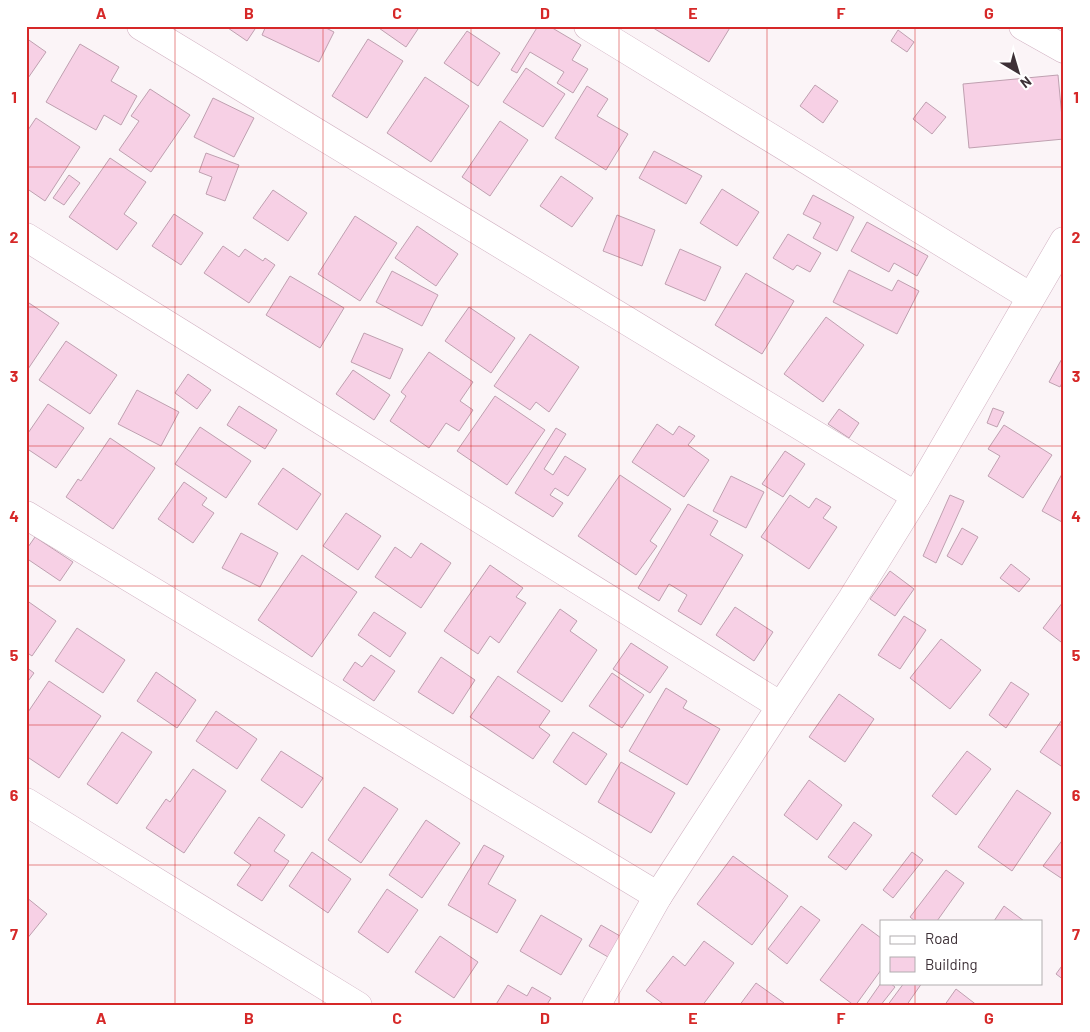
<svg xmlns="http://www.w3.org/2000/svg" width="1090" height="1032" viewBox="0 0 1090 1032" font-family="Barlow,sans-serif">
<rect width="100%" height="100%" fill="#fbf4f7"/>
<g fill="#f7d0e5" stroke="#bfa0b0">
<path d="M225 26H257L247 41Z"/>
<path d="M266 26H322L334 32 319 62 262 35Z"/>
<path d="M376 26H420L406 47Z"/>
<path d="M538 26H549L581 45 572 60 588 69 573 93 557 83 564 72 530 52 517 73 511 70Z"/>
<path d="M650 26H731L709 62Z"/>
<path d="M898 30 914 42 907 52 891 41Z"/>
<path d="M467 31 500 53 478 86 444 63Z"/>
<path d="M26 38 46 52 26 81Z"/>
<path d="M368 39 403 61 367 118 332 96Z"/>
<path d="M80 44 119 67 111 81 137 96 121 125 104 115 96 130 46 102Z"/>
<path d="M526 68 565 94 543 127 503 102Z"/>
<path d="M1058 75 1064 139 969 148 963 84Z"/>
<path d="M425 77 469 106 431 162 387 133Z"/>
<path d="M815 85 838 101 823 123 800 106Z"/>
<path d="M587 86 608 99 597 116 628 134 606 170 555 138Z"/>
<path d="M150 89 190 115 151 172 119 150 139 121 131 116Z"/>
<path d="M213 98 254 118 234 157 194 137Z"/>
<path d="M926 102 946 117 932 134 913 119Z"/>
<path d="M36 118 80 147 45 201 26 188V133Z"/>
<path d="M500 121 528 140 490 196 462 177Z"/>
<path d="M654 151 702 176 686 204 639 178Z"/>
<path d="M206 153 239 165 225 201 206 194 212 177 199 172Z"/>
<path d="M110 158 146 182 124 214 137 223 117 250 69 217Z"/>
<path d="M69 175 80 183 64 205 53 198Z"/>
<path d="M561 176 593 198 572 227 540 206Z"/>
<path d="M722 189 759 212 737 246 700 223Z"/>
<path d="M273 190 307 213 288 241 253 218Z"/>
<path d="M813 195 854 217 837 251 813 238 821 223 803 214Z"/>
<path d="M174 214 203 233 181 265 152 246Z"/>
<path d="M617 215 655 230 642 266 603 251Z"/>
<path d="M355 216 397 243 360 301 318 274Z"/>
<path d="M867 222 928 256 917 276 894 263 889 272 851 251Z"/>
<path d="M417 226 458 254 436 286 395 258Z"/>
<path d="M788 234 821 253 810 272 797 265 793 270 773 258Z"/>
<path d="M223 246 239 257 245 249 263 261 265 258 275 265 249 303 204 273Z"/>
<path d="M680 249 721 267 705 301 665 284Z"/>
<path d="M849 270 892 291 898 280 919 291 897 334 833 302Z"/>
<path d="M392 271 438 295 422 326 376 302Z"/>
<path d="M746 273 794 301 762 354 715 325Z"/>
<path d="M290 276 344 308 320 348 266 315Z"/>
<path d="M26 301 59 323 28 369 26 367Z"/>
<path d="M469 307 515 338 491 373 445 341Z"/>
<path d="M826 317 864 345 823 402 784 374Z"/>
<path d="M364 333 403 349 390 379 351 362Z"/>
<path d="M530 334 579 367 549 412 536 402 530 410 494 386Z"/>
<path d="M66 341 117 375 90 414 39 380Z"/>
<path d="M429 352 473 382 460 401 473 410 459 431 446 423 429 448 390 421 406 396 401 392Z"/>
<path d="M1064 355V379L1060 387 1049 382Z"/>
<path d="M353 370 390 395 374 420 336 394Z"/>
<path d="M188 374 211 390 197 409 175 393Z"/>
<path d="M137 390 179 412 161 446 118 424Z"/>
<path d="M495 396 545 430 507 485 457 451Z"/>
<path d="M48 404 84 428 56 468 26 448V436Z"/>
<path d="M239 406 277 430 265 449 227 425Z"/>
<path d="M993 408 1004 412 997 427 987 423Z"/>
<path d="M839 409 859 423 849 438 828 424Z"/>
<path d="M657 424 673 435 679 426 695 436 688 445 709 460 684 497 632 462Z"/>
<path d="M1004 425 1052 455 1023 498 988 476 1000 456 988 449Z"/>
<path d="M200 427 251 461 226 498 175 464Z"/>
<path d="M556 428 566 434 544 469 553 475 565 456 586 469 568 496 555 488 550 495 563 503 553 517 515 493Z"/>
<path d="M110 438 155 468 113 529 66 497 78 479 81 481Z"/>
<path d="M785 451 805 464 783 497 762 484Z"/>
<path d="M283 468 321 494 297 530 258 504Z"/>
<path d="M1062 474 1064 475V519L1062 522 1042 511Z"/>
<path d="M620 475 671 509 650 541 657 546 636 575 578 536Z"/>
<path d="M731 476 764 492 746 528 713 511Z"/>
<path d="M184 482 207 498 202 505 214 513 193 543 158 519Z"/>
<path d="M790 495 809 508 816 498 831 507 823 518 837 527 809 569 761 537Z"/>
<path d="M950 495 964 501 936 563 923 556Z"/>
<path d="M688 504 718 521 710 535 743 555 701 625 678 611 687 595 669 584 659 601 638 588Z"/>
<path d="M346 513 381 536 358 570 323 546Z"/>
<path d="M962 528 978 537 962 565 947 556Z"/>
<path d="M241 533 278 553 260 587 222 568Z"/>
<path d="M35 537 73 562 60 581 26 558V550Z"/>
<path d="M421 543 451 563 421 608 375 577 395 547 411 558Z"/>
<path d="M302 555 357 592 312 657 258 620Z"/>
<path d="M1011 564 1030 579 1019 592 1000 578Z"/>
<path d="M490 565 523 588 516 597 526 603 499 643 490 636 478 654 444 631Z"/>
<path d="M890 571 914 589 895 616 870 599Z"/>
<path d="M26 600 56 621 32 656 26 652Z"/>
<path d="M1063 602 1064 638 1061 642 1043 628Z"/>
<path d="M735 607 773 632 754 661 716 635Z"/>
<path d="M560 609 577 621 570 631 597 650 562 702 517 672Z"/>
<path d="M374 612 406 633 390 657 358 635Z"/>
<path d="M904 616 926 630 900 669 878 655Z"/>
<path d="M77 628 125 660 103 693 55 661Z"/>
<path d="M941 639 981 670 950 709 910 678Z"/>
<path d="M631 643 668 667 650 693 613 669Z"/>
<path d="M371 655 395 671 374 701 343 680 355 662 362 667Z"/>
<path d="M441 657 475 680 453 714 418 692Z"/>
<path d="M26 667 34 673 26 684Z"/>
<path d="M156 672 196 700 177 728 137 701Z"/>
<path d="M612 673 644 695 622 728 589 706Z"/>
<path d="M498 676 550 711 539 727 550 735 533 759 470 717Z"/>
<path d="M49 681 101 716 59 778 26 756V715Z"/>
<path d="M1011 682 1029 694 1006 728 989 715Z"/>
<path d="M666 688 687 701 683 708 720 729 687 785 629 751Z"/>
<path d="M839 694 874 719 845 762 809 737Z"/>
<path d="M216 711 257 739 237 769 196 741Z"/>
<path d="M1064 717V768L1040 752Z"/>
<path d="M122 732 152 752 117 804 87 784Z"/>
<path d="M573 732 607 754 586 785 553 762Z"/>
<path d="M281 751 323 778 302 808 261 780Z"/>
<path d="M967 751 991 769 956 815 932 796Z"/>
<path d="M621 762 675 793 651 833 598 802Z"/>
<path d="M193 769 226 791 184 853 146 828 166 799 170 802Z"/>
<path d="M809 780 842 805 817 840 784 815Z"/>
<path d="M364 787 398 809 361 863 328 840Z"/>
<path d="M1017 790 1051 813 1012 871 978 847Z"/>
<path d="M259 817 285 835 274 851 289 861 262 901 237 885 251 865 234 853Z"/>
<path d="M426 820 460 843 422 898 389 875Z"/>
<path d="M854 822 872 835 846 870 828 857Z"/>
<path d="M1064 838V880L1043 866Z"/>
<path d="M484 845 504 856 488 884 516 900 497 933 448 905Z"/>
<path d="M312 852 351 879 328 913 289 886Z"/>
<path d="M912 852 923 860 893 898 883 890Z"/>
<path d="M733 856 788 896 752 945 697 904Z"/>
<path d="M946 870 964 883 937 921H915L910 917Z"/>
<path d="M387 889 418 910 388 953 358 932Z"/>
<path d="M26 897 47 914 26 940Z"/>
<path d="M801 906 820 920 787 964 768 949Z"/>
<path d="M1004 906 1024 921H994Z"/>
<path d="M541 915 582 939 561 975 520 951Z"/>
<path d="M862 924 881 938V970L855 1006 820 980Z"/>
<path d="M601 925 620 936 608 957 589 946Z"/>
<path d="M440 936 478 962 454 998 415 972Z"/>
<path d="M704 941 734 963 702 1006H666L646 991 673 956 685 966Z"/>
<path d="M1064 963V980L1056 974Z"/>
<path d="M756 983 784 1003 782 1006H739Z"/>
<path d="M881 983H890L895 987 880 1006H865Z"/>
<path d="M904 983H922L906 1006H887Z"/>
<path d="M508 985 527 996 532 987 551 998 546 1006H495Z"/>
<path d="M956 989 978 1006H944Z"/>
</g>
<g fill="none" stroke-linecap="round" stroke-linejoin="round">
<defs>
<g id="street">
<path d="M141 26 916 496"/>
<path d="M588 26 1031 297"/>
<path d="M1023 26 1064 49"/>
<path d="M26 237 781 706"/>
<path d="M26 515 658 896"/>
<path d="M26 802 358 1006"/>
<path d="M596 1006 658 896 781 706 852 599 916 496 1064 241"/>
</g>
</defs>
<use href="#street" stroke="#d1b2c2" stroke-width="29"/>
<use href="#street" stroke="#fff" stroke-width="28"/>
</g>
<path fill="none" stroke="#d62828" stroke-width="1" stroke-opacity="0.55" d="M175 26V1006M323 26V1006M471 26V1006M619 26V1006M767 26V1006M915 26V921M26 167H1064M26 307H1064M26 446H1064M26 586H1064M26 725H1064M26 865H1064M915 983V1006"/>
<rect width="1090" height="1032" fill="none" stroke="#ffffff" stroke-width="55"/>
<rect x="880" y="920" width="162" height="65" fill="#ffffff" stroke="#b1adaf"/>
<rect x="890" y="936" width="25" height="8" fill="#ffffff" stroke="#b1adaf"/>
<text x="925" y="944" font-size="15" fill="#3d3137">Road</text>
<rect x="890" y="957" width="25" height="15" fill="#f7d0e5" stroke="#b1adaf"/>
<text x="925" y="970" font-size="15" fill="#3d3137">Building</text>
<g transform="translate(1018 72) rotate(142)" stroke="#ffffff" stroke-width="4" paint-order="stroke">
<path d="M0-4L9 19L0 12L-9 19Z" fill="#3d3137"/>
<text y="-8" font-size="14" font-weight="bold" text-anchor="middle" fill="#3d3137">N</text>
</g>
<rect x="28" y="28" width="1034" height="976" fill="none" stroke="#d62828" stroke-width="2"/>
<g font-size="16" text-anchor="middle" font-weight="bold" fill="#d62828">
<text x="101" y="19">A</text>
<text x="249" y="19">B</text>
<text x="397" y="19">C</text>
<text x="545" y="19">D</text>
<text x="693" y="19">E</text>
<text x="841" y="19">F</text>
<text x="989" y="19">G</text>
<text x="14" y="103">1</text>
<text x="1076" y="103">1</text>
<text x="14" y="243">2</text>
<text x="1076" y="243">2</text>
<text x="14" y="382">3</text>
<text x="1076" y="382">3</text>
<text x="14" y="522">4</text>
<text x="1076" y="522">4</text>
<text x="14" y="661">5</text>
<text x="1076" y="661">5</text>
<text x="14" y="801">6</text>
<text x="1076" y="801">6</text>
<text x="14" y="940">7</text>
<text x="1076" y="940">7</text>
<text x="101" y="1024">A</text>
<text x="249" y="1024">B</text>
<text x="397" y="1024">C</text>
<text x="545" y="1024">D</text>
<text x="693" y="1024">E</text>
<text x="841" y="1024">F</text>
<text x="989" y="1024">G</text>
</g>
</svg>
